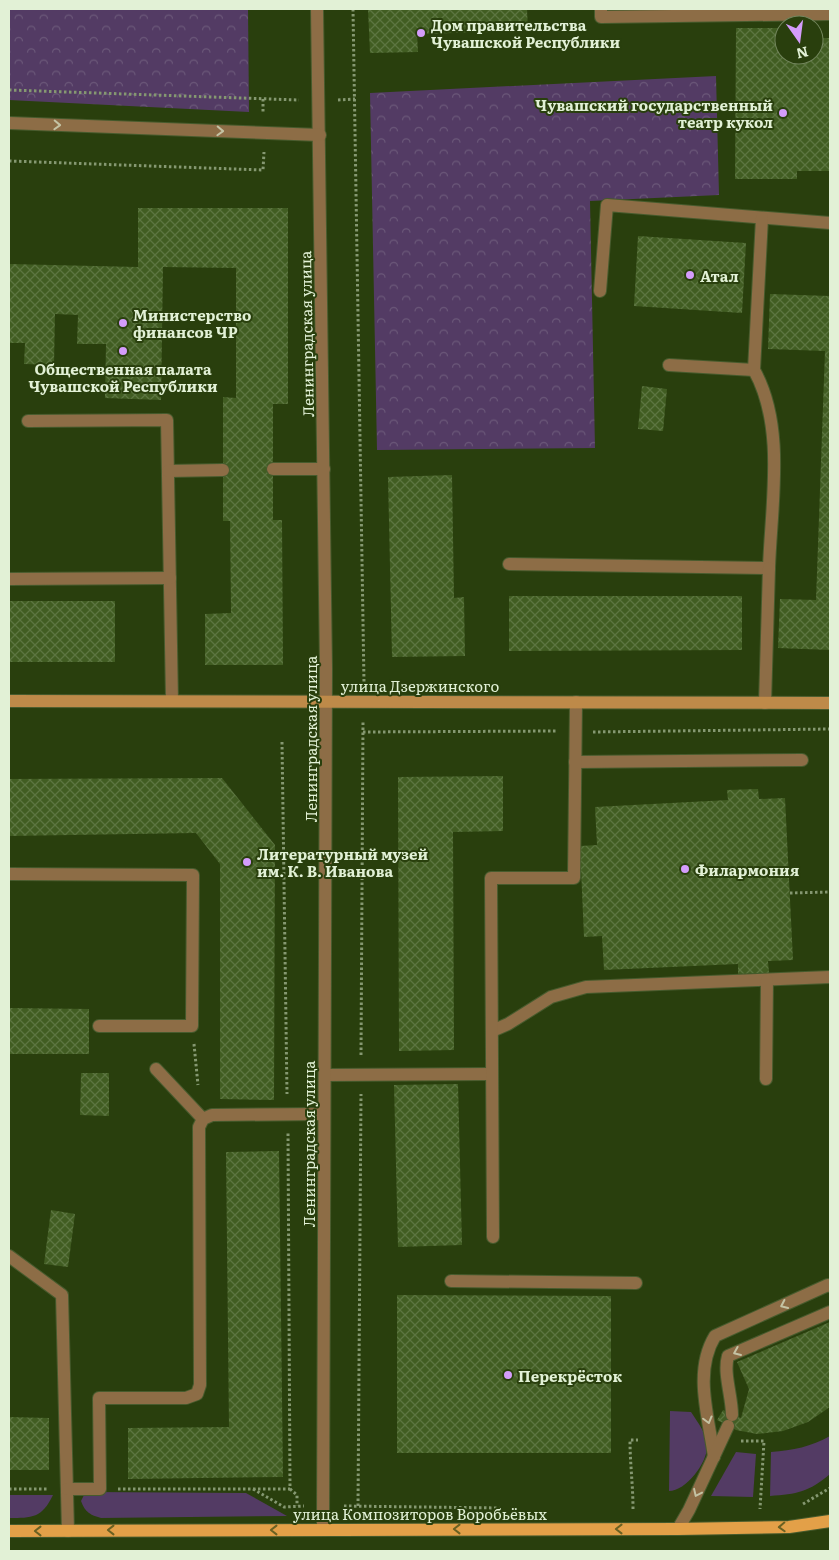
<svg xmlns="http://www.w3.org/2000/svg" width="839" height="1560" viewBox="0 0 839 1560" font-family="Literata,serif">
<defs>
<pattern id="park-crowns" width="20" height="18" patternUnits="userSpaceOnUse" patternTransform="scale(1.25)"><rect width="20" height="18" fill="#533b64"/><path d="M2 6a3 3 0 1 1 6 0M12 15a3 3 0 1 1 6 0" fill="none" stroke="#6b5879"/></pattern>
<pattern id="building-cross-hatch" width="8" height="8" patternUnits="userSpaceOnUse" patternTransform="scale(1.25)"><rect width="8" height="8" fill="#415d22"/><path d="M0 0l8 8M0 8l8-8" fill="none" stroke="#5c7541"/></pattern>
</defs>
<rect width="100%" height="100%" fill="#293f0d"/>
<g fill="#533b64">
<path d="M670 1411 691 1412C698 1423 707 1433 707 1447 707 1463 686 1491 669 1491Z"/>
<path d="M830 1436V1474C809 1492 797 1494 770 1496L771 1452C793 1450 811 1447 830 1436Z"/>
<path d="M736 1452 756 1454 753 1497 711 1496Z"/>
<path d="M92 1492 246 1493 287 1516 101 1518C90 1515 85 1512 81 1501L84 1495Z"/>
<path d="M9 1495H53C42 1518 32 1518 9 1518Z"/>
</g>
<g fill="url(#park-crowns)">
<path d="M9 9H248L249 112 9 100Z"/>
<path d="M716 76 719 195 590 201 595 448 377 450 370 93Z"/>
</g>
<g fill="url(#building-cross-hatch)">
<path d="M368 9H527L528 31 417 34 418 52 370 53Z"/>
<path d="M736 28H784V55H814V38H830V171H797V179H735Z"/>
<path d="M138 208H288V404H273V520H282L283 665H205V614L231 613 230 521H223V397L236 398V268L163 267 161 400 105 398 106 344H77L78 315 55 314 54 365 24 364 25 343H9V264L138 267Z"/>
<path d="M638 236 746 243 742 313 634 306Z"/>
<path d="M770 294 830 296V650L778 648 780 599 816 600 825 351 768 349Z"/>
<path d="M642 386 667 389 663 431 638 429Z"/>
<path d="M452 475 454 598 464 597 465 656 392 657 388 477Z"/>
<path d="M509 596H742V650L509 651Z"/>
<rect x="9" y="601" width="106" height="61"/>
<path d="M503 776V831L453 832 454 1050 399 1051 398 777Z"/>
<path d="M222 778 275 845 274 1100 220 1099V864L196 833 9 836V779Z"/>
<path d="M758 789 759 799 785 798 793 960 768 961 769 973 738 974V964L604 970 602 936 584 937 580 846 597 845 595 807 728 800 727 790Z"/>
<path d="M9 1008 89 1009V1054H9Z"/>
<path d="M81 1073H109V1116L80 1115Z"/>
<path d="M458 1084 462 1245 398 1247 394 1085Z"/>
<path d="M279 1151 283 1477 128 1479V1428L229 1427 226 1152Z"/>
<path d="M51 1210 75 1214 68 1267 44 1264Z"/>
<path d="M397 1295 611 1296V1453H397Z"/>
<path d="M830 1322V1407L808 1422 783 1431 757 1434 736 1430 717 1420 723 1410 741 1418 749 1389 737 1362Z"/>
<path d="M9 1417 49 1418V1470H9Z"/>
</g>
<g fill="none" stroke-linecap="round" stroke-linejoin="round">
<defs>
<g id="lane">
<path d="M601 9V17L830 14"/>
<path d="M600 291 607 205 830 223"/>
<path d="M669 365 754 370"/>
<path d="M28 421 167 420 172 701"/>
<path d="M273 469H324"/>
<path d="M168 471 223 470"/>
<path d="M509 564 769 568C771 505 786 427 754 370L762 218"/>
<path d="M9 579 170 578"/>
<path d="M765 703 769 568"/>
<path d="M575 762 802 760"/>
<path d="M9 874 193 875 192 1026H99"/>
<path d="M492 1031 508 1024 551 997 586 987 830 977"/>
<path d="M156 1069 203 1119"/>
<path d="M325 1075 492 1074"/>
<path d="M766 1079 767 980"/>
<path d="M493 1237 491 878H574L576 702"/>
<path d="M9 1256 62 1295 68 1531"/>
<path d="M451 1281 636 1283"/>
<path d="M732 1415C732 1396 723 1373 728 1356L830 1312"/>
<path d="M714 1457C709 1418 693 1372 715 1336L828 1285 830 1286"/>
<path d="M67 1489H100L99 1398H186L197 1394 200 1385 199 1127 203 1119 212 1115 324 1114"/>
<path d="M678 1529 689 1510 728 1426"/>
</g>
<g id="street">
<path d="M317 9 326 668 323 1529"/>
<path d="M9 123 320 135"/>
</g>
<path id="secondary" d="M9 701 830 703"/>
<path id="primary" d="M9 1531 678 1529 789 1527 830 1521"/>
</defs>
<use href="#lane" stroke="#475b2d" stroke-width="14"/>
<use href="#street" stroke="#475b2d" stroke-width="14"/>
<use href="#secondary" stroke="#475b2d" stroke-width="14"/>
<use href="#primary" stroke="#475b2d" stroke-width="14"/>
<g stroke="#859871" stroke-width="3" stroke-dasharray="2.5 2.5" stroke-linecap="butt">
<path d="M353 9 364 683"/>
<path d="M9 90 299 100"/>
<path d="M263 99V113"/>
<path d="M338 100 355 99"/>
<path d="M9 161 263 170 264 152"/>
<path d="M363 732 557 731"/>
<path d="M593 732 830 729"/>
<path d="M282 742 287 1094"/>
<path d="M790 893 830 892"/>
<path d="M194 1044 198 1085"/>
<path d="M361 1055 363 722"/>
<path d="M741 1441H764L760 1509"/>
<path d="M9 1489H48"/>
<path d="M118 1489H290L288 1133"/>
<path d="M253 1489 284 1507 304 1506"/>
<path d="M290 1489 297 1495V1506"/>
<path d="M803 1504 830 1488"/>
<path d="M344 1506 500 1508"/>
<path d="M358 1506 361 1094"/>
<path d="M633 1509C633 1485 630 1464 630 1440H638"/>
</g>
<use href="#lane" stroke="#8d6d46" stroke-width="12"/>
<use href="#street" stroke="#8d6d46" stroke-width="12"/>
<use href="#secondary" stroke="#be8a49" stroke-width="12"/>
<use href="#primary" stroke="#e3a048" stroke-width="12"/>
</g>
<defs><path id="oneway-chevron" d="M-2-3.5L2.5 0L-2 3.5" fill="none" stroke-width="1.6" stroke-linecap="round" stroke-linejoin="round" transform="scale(1.25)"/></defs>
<g stroke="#c4c3a4">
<use href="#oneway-chevron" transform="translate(57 125) rotate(2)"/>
<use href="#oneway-chevron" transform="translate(220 131) rotate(2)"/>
<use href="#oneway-chevron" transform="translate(784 1305) rotate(155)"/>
<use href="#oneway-chevron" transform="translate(737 1352) rotate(157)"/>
<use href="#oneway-chevron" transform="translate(708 1420) rotate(75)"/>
<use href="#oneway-chevron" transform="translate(697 1493) rotate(115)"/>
</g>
<g stroke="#6a6122">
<use href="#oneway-chevron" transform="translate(782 1527) rotate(178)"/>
<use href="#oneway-chevron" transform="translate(457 1529) rotate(180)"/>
<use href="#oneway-chevron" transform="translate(619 1529) rotate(180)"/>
<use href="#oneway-chevron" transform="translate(111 1530) rotate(180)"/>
<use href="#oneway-chevron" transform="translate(274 1530) rotate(180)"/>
<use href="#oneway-chevron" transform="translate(38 1531) rotate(180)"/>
</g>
<g fill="#d49cfb" stroke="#293f0d" stroke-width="2">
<circle cx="421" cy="33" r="5"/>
<circle cx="783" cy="113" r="5"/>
<circle cx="690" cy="275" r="5"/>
<circle cx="123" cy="323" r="5"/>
<circle cx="123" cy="351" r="5"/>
<circle cx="247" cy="862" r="5"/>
<circle cx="685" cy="869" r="5"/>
<circle cx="508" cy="1375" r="5"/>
</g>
<g text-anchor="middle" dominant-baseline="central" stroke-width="4" stroke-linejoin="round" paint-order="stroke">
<g font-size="15" font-weight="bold" fill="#e2f1d6" stroke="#293f0d" text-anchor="start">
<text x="431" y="24">Дом правительства<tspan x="431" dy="17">Чувашской Республики</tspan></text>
<text x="773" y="104" text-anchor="end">Чувашский государственный<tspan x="773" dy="17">театр кукол</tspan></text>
<text x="700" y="275">Атал</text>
<text x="133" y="314">Министерство<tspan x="133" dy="17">финансов ЧР</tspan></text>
<text x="123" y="368" text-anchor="middle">Общественная палата<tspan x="123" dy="17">Чувашской Республики</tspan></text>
<text x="257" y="853">Литературный музей<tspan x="257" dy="17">им. К. В. Иванова</tspan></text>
<text x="695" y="869">Филармония</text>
<text x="518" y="1375">Перекрёсток</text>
</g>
<g font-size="15" fill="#e2f1d6" stroke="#293f0d">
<text transform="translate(306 334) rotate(-91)">Ленинградская улица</text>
<text x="420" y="685">улица Дзержинского</text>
<text transform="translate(310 739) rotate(-90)">Ленинградская улица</text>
<text transform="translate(308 1144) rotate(-90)">Ленинградская улица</text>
<text x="420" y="1513">улица Композиторов Воробьёвых</text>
</g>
</g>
<rect width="839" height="1560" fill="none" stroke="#e2f1d6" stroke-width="20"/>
<g transform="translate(799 40) rotate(166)"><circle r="24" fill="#293f0d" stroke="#73865d"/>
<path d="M0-4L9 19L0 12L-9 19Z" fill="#d49cfb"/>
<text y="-8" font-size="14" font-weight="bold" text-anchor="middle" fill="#e2f1d6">N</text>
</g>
</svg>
